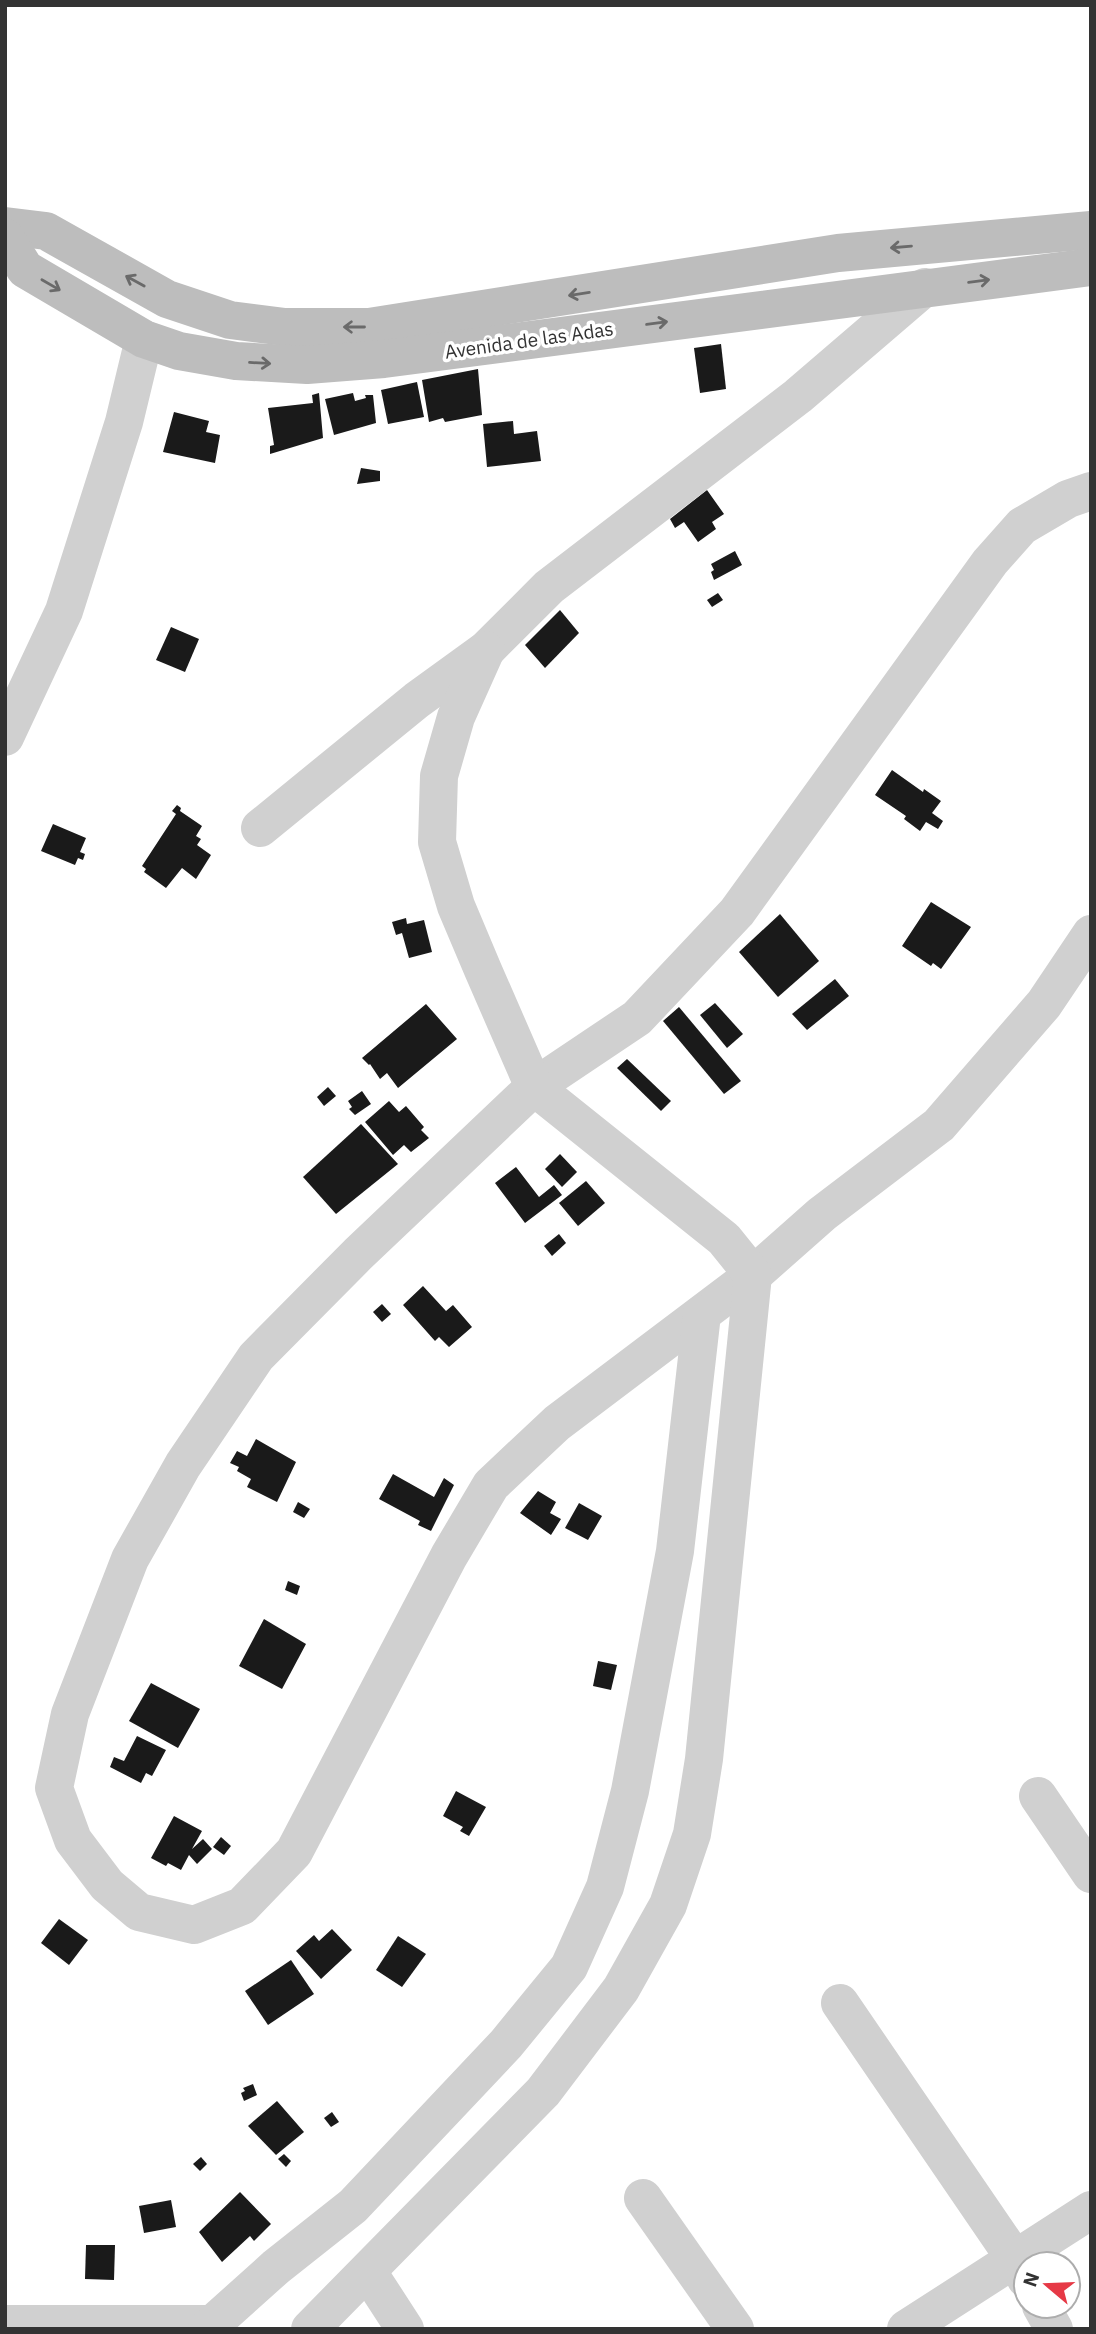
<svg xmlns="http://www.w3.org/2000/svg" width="1096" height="2334" viewBox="0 0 1096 2334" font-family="'IBM Plex Sans',sans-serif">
<rect width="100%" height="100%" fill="#fff"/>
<g fill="#1a1a1a">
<path d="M721 344 726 389 700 393 694 348Z"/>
<path d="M478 369 482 415 445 422 443 418 429 422 422 380Z"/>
<path d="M417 382 424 417 388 424 381 390Z"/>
<path d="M319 393 323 438 270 454V446L274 445 268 408 313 403 312 395Z"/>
<path d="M353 393 355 401 366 398 365 395H373L376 423 334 435 325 399Z"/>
<path d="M174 412 209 421 206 432 220 435 215 463 163 452Z"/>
<path d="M513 421 514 434 537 431 541 461 487 467 483 424Z"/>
<path d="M361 468 380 471V481L357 484Z"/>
<path d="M707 490 724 514 712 522 716 529 698 542 684 522 675 528 670 519Z"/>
<path d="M735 551 742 565 714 580 711 572 714 570 711 564Z"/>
<path d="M718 593 723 600 712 607 707 600Z"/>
<path d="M560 610 579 633 545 668 525 645Z"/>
<path d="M171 627 199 639 185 672 156 660Z"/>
<path d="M892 770 923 792 924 789 941 801 932 813 943 821 938 829 926 822 920 831 904 819 906 816 875 795Z"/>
<path d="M177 805 181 808 180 811 202 826 196 836 201 839 197 845 211 855 196 879 182 868 166 888 144 872 146 869 142 866 176 814 172 811Z"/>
<path d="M53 824 86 838 80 852 85 854 83 860 78 858 75 865 41 851Z"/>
<path d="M931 902 971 927 941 969 933 963 931 966 902 946Z"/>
<path d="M780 914 819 961 778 997 739 952Z"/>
<path d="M406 918 407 924 424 920 432 952 409 958 402 933 396 935 392 922Z"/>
<path d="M835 979 849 996 807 1030 792 1014Z"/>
<path d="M715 1003 743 1034 727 1048 700 1015Z"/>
<path d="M426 1004 457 1039 398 1088 387 1073 380 1079 370 1064 369 1065 362 1058Z"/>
<path d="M679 1007 741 1081 724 1094 663 1021Z"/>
<path d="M627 1059 671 1101 661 1111 617 1068Z"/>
<path d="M328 1087 336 1096 324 1106 317 1097Z"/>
<path d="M362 1091 371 1104 355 1115 349 1109 352 1107 348 1101Z"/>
<path d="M389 1101 399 1112 406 1106 424 1127 421 1130 429 1138 411 1152 404 1145 393 1155 365 1122Z"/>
<path d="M361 1124 398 1164 336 1214 303 1177Z"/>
<path d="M560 1154 577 1172 562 1187 545 1169Z"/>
<path d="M516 1167 539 1197 554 1185 562 1195 525 1223 495 1183Z"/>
<path d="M586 1181 605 1203 578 1226 559 1203Z"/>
<path d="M559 1234 566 1243 552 1256 544 1246Z"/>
<path d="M423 1286 446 1311 453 1305 472 1327 449 1347 439 1337 435 1341 403 1305Z"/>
<path d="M382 1304 391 1314 382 1322 373 1312Z"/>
<path d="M256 1439 296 1462 277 1502 247 1487 251 1479 237 1471 239 1467 230 1463 237 1451 247 1456Z"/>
<path d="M393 1474 434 1497 444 1478 454 1485 431 1531 418 1525 420 1521 379 1499Z"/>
<path d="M538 1491 556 1502 550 1513 561 1519 551 1535 520 1513Z"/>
<path d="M298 1502 310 1509 304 1518 293 1512Z"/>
<path d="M579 1503 602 1516 588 1540 565 1528Z"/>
<path d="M288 1581 300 1586 297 1595 285 1590Z"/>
<path d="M264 1619 306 1644 282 1689 239 1666Z"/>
<path d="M598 1661 617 1665 611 1690 593 1686Z"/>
<path d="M151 1683 200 1709 178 1748 129 1721Z"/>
<path d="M137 1736 166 1750 152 1776 146 1773 141 1783 110 1767 114 1757 124 1761Z"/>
<path d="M456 1791 486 1807 469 1836 460 1831 463 1827 443 1816Z"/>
<path d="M174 1816 202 1831 192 1849 203 1839 212 1849 197 1864 189 1855 181 1870 168 1863 166 1866 151 1858Z"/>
<path d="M221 1837 231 1846 224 1855 213 1847Z"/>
<path d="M59 1919 88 1940 69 1965 41 1943Z"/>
<path d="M332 1929 352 1950 321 1979 296 1951 314 1935 319 1941Z"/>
<path d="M398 1936 426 1954 402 1987 376 1970Z"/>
<path d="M291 1960 314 1994 268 2025 245 1991Z"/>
<path d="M253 2084 257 2095 244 2101 241 2093 245 2091 243 2088Z"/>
<path d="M277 2101 304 2132 276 2155 248 2126Z"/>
<path d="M332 2112 339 2122 331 2127 324 2118Z"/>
<path d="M284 2154 291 2161 286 2167 278 2159Z"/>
<path d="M201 2157 207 2164 200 2171 193 2164Z"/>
<path d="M240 2192 271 2224 254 2241 250 2236 222 2262 199 2232Z"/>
<path d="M171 2200 176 2227 144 2233 139 2206Z"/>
<path d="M86 2245H115L114 2280 85 2279Z"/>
</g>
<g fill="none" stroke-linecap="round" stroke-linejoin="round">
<g stroke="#d0d0d0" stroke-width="38">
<path d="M1091 491 1068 499 1022 526 990 562 737 912 637 1018 534 1087 358 1254 256 1357 183 1465 130 1559 70 1714 54 1788 73 1840 107 1885 139 1912 194 1925 242 1906 294 1852 449 1556 491 1485 557 1423 753 1275 822 1214 939 1125 1044 1004 1091 934"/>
<path d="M5 737 64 611 124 422 144 339"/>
<path d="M260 828 417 700 486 650 549 587 798 396 925 287"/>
<path d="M1038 1796 1091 1874"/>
<path d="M840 2003 1015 2259 1026 2279"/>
<path d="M643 2198 735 2329"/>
<path d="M368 2272 405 2329"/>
<path d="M1041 2306 1054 2329"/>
<path d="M5 2324H212"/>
<path d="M207 2329 276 2267 353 2206 506 2044 569 1967 605 1887 630 1791 675 1551 702 1314"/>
<path d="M310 2329 543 2092 621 1989 668 1905 692 1834 704 1759 753 1275 724 1239 534 1087 483 970 456 906 437 842 439 776 456 717 486 650"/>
<path d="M906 2329 1091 2210"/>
</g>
<g stroke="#bdbdbd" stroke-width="38">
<path d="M5 226 46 231 167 299 230 320 285 327H369L838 253 1091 230"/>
<path d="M5 237 25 269 144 339 179 351 236 361 307 365 384 359 1091 267"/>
</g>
</g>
<defs><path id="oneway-shaft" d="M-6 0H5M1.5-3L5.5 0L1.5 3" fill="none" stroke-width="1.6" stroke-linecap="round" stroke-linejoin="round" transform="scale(1.75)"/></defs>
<g stroke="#6a6a6a">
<use href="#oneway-shaft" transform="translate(901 247) rotate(175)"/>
<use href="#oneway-shaft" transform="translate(135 281) rotate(-151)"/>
<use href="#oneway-shaft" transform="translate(979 281) rotate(-7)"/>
<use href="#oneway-shaft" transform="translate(51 285) rotate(30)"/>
<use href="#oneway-shaft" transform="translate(579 294) rotate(171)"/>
<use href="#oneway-shaft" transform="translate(657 323) rotate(-8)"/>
<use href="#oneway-shaft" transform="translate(354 327) rotate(-180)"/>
<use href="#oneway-shaft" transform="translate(260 363) rotate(3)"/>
</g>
<g text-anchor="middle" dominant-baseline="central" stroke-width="7" stroke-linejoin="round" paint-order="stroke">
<g font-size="19" fill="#333" stroke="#fff">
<text transform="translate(529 340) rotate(-8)">Avenida de las Adas</text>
</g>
</g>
<rect width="1096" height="2334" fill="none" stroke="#333333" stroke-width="14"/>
<g transform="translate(1047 2285) rotate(289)"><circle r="33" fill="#ffffff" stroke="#adadad" stroke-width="2"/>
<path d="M0-5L12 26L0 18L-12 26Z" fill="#e63946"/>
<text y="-10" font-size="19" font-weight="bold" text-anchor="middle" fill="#333333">N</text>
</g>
</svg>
